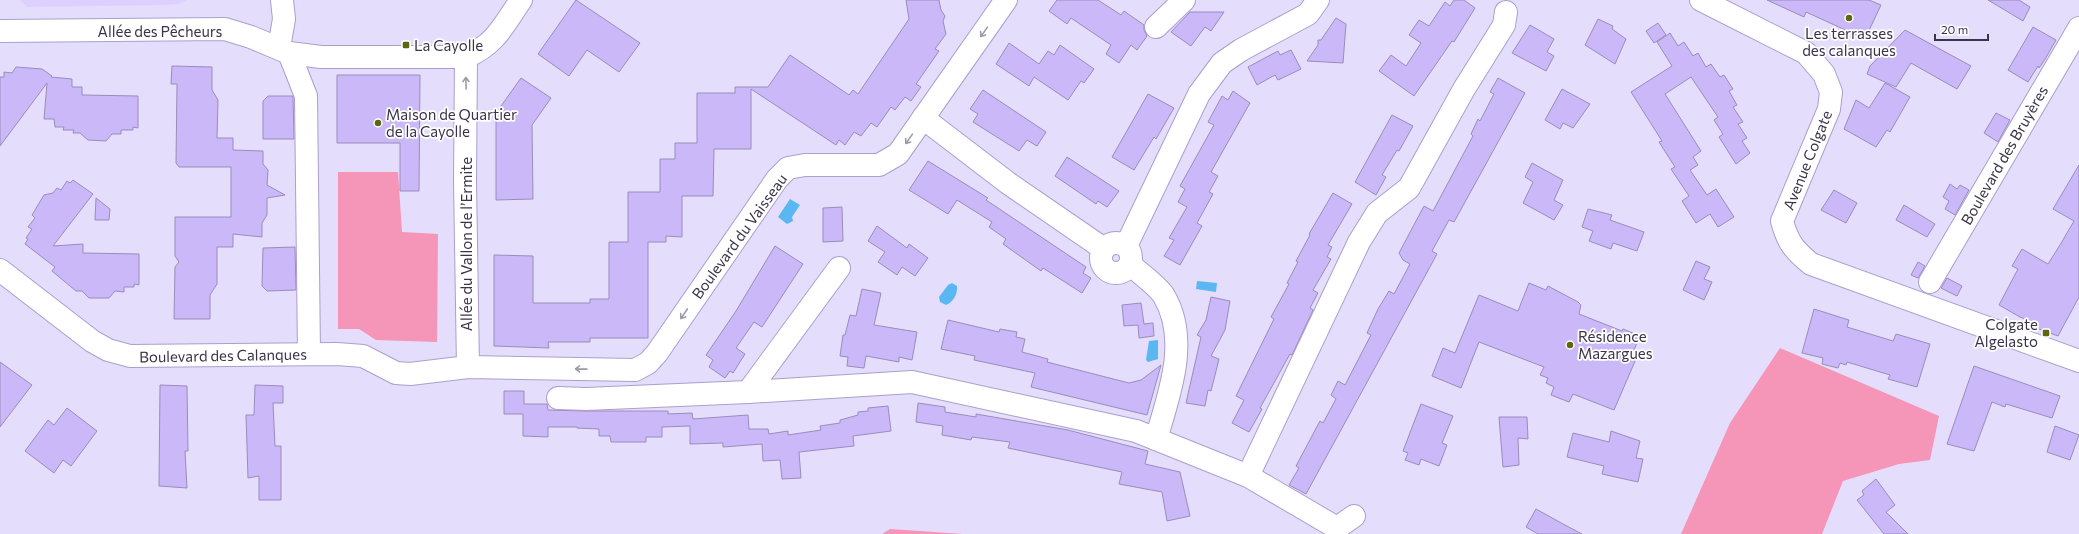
<svg xmlns="http://www.w3.org/2000/svg" width="2079" height="534" viewBox="0 0 2079 534" font-family="Commissioner,sans-serif">
<rect width="100%" height="100%" fill="#e5ddfc"/>
<path fill="#ddd0fe" d="M20 0H187L178 4 163 5 27 7Z"/>
<g fill="#f595b7">
<path d="M338 172H398L402 232 438 234 437 342 376 340 359 329H338Z"/>
<path d="M1780 348 1939 416 1930 460 1899 464 1843 481 1822 534H1681L1730 423Z"/>
<path d="M890 529 963 534H882Z"/>
</g>
<g fill="#59b8f1">
<path d="M790 199 800 205 792 217 793 221 787 224 778 217Z"/>
<path d="M1197 281 1217 283 1216 292 1196 289Z"/>
<path d="M952 283 957 286C958 294 953 302 946 305L940 302 939 297 948 285Z"/>
<path d="M1158 340V359L1148 362 1146 360 1149 341Z"/>
</g>
<g fill="#cab8f8" stroke="#9a8cbb">
<path d="M576 0 640 43 619 72 587 50 569 76 538 54Z"/>
<path d="M906 0H939L941 10 945 16 943 21 946 34 935 49 939 51 916 84 921 87 911 101 905 97 895 110 891 107 877 127 871 123 861 136 854 132 845 145 839 140 836 145 751 89V149H714L713 196H682V237L666 236V242H648V338H590V342H548L549 348 494 346V255L533 256V303H590V299H609V242H628V192H660V159H675V143H697V93H735V87H768L790 55 849 95 853 90 858 94 909 19Z"/>
<path d="M1057 0H1098L1121 15 1124 11 1144 25V30L1147 36 1137 50 1131 45 1119 63 1106 54 1111 45 1071 18 1067 24 1049 11Z"/>
<path d="M1454 0H1464L1475 8 1454 42 1452 41 1414 96 1379 71 1391 55 1406 66 1421 43 1409 35 1419 20 1429 26 1445 2 1450 6Z"/>
<path d="M1767 0H1869L1881 5 1865 39 1806 12 1804 17Z"/>
<path d="M1988 0H2019L2030 7 2023 21Z"/>
<path d="M1190 12H1224L1211 31 1205 27 1191 46 1171 32Z"/>
<path d="M1336 18 1346 24 1343 63 1307 61 1318 45V40H1321Z"/>
<path d="M1598 19 1613 26 1612 29 1626 39 1615 64 1585 45Z"/>
<path d="M1658 23 1666 35 1654 43 1646 31Z"/>
<path d="M1530 25 1554 39 1547 52 1554 56 1546 71 1512 53Z"/>
<path d="M2033 27 2056 40 2044 61 2039 68 2038 66 2028 82 2008 70Z"/>
<path d="M1905 30 1971 66 1957 89 1911 63 1896 87 1867 74 1870 66Z"/>
<path d="M1670 33 1678 46 1684 42 1693 56 1698 53 1706 67 1711 64 1720 77 1724 75 1733 89 1729 91 1737 105 1733 107 1743 122 1738 124 1747 138 1742 141 1750 153 1736 164 1719 137 1723 134 1714 120 1718 117 1691 77 1665 94 1701 151 1693 157 1698 165 1690 170 1707 195 1716 189 1734 217 1718 227 1710 214 1696 223 1682 201 1689 196 1671 169 1675 167 1659 142 1662 141 1631 92 1672 66 1657 42Z"/>
<path d="M1009 43 1039 64 1048 51 1054 55 1060 45 1094 69 1084 83 1081 81 1068 100 1034 77 1029 86 996 64Z"/>
<path d="M1291 50 1301 69 1278 80 1275 75 1257 85 1248 67 1278 51 1280 55Z"/>
<path d="M172 66 212 67V90L218 100 217 138H233V150L263 151V164L268 170 267 185 285 195 267 198V215L262 223V237L233 234V247H217V284L210 295V319H174L175 267 179 262 175 256V217H231V167H179L176 163 177 84H171Z"/>
<path d="M16 67 42 69 52 76 51 77 72 79V87H82V95L138 96V128L133 127V130H121V134H112L106 141 88 140 80 133H73L74 130H63L64 127H55L54 119H44L47 83 0 146V77H4V72L12 73Z"/>
<path d="M337 75H420L419 191H400V143H337Z"/>
<path d="M521 78 551 98 532 125 533 199 496 200V113Z"/>
<path d="M1498 78 1525 93 1454 222 1449 220 1432 251 1437 254 1306 494 1289 485 1299 468 1296 466 1320 421 1323 423 1336 399 1331 395 1338 381 1345 385 1371 335 1367 333 1378 309 1389 291 1394 294 1410 264 1403 260 1399 253 1424 206 1433 211 1473 136 1471 134 1478 119 1480 121 1494 94 1490 92Z"/>
<path d="M1885 83 1910 97 1890 132 1887 130 1876 147 1844 129 1856 100 1869 108Z"/>
<path d="M1562 89 1590 104 1573 128 1563 123 1560 129 1545 120Z"/>
<path d="M983 90 1046 132 1037 146 1027 140 1019 151 973 122 978 114 970 109Z"/>
<path d="M1233 91 1250 103 1211 172 1218 176 1209 192 1213 194 1197 223 1202 226 1180 265 1164 256 1174 240 1169 238 1187 207 1178 202 1185 189 1180 186 1214 125 1208 122 1222 96 1228 100Z"/>
<path d="M1148 94 1174 108 1156 139 1154 137 1134 170 1112 157Z"/>
<path d="M268 96H293L294 139H263V101Z"/>
<path d="M1996 113 2010 120 1998 142 1984 133Z"/>
<path d="M1392 115 1413 126 1399 151 1397 150 1382 175 1386 177 1376 195 1355 182Z"/>
<path d="M1067 157 1119 191 1107 207 1098 201 1096 204 1055 176Z"/>
<path d="M928 161 988 198 986 200 1086 267 1083 273 1091 278 1082 293 1043 268 1041 271 1003 244 1006 239 989 227 992 222 957 200 948 214 909 190Z"/>
<path d="M1532 163 1563 180 1554 200 1563 205 1554 220 1523 203 1533 182 1525 177Z"/>
<path d="M2079 165V297L2058 336 2028 325 2031 321 2020 317 1999 305 2018 269 2012 266 2022 249 2048 264 2060 245 2074 221 2053 209Z"/>
<path d="M73 180 93 194 53 246 83 244V253L139 254V285L134 284V287H124V292L115 291 109 298H89L82 291H76L52 271 55 267 25 244 28 239 26 238 32 229 28 227 35 218 32 215 44 195 53 193 57 188 61 190 67 181 70 183Z"/>
<path d="M1950 184 1957 189 1960 185 1969 190 1955 215 1945 209 1949 201 1943 197Z"/>
<path d="M1834 190 1857 203 1846 223 1821 210Z"/>
<path d="M1333 193 1352 204 1328 245 1332 247 1327 257 1331 259 1313 290 1318 293 1310 308 1313 310 1292 355 1290 354 1260 408 1262 409 1249 432 1232 423 1244 400 1236 396 1274 319 1271 317 1289 284 1287 283 1298 262 1296 261 1310 235 1309 234Z"/>
<path d="M96 198 110 209 109 220H95Z"/>
<path d="M1904 205 1935 224 1927 237 1896 220Z"/>
<path d="M842 207 843 241 823 242V208Z"/>
<path d="M1588 209 1612 215 1610 220 1644 232 1637 251 1613 243 1611 249 1589 241 1593 231 1582 227Z"/>
<path d="M877 226 907 248 909 244 928 258 915 276 902 267 897 275 878 262 885 252 868 241Z"/>
<path d="M775 246 803 264 762 327 754 322 736 348 745 354 733 373 730 371 725 378 709 367 713 360 706 355 736 311Z"/>
<path d="M295 247 296 290 267 291 262 286 263 248Z"/>
<path d="M1696 261 1710 267 1704 279 1712 282 1704 300 1683 290Z"/>
<path d="M1918 262 1925 266 1918 278 1911 275Z"/>
<path d="M1947 278 1962 286 1957 296 1941 288Z"/>
<path d="M1529 283 1546 290 1548 286 1578 302 1581 305 1579 314 1622 331 1623 329 1640 336 1634 350 1639 352 1614 410 1573 394 1569 402 1551 395 1554 387 1546 383 1548 378 1540 375 1544 367 1479 342 1461 388 1432 376 1443 348 1455 353 1479 295 1518 311Z"/>
<path d="M862 289 881 293 874 325 917 332 912 360 899 357V362L866 356 864 368 847 366 848 357 840 356 843 335H845L850 315 856 316Z"/>
<path d="M1211 297 1230 301 1225 330 1211 356 1219 359 1211 391 1208 390 1205 406 1186 403 1201 337 1197 335 1206 320Z"/>
<path d="M1141 303 1144 324 1153 323 1154 336 1139 338 1138 325 1124 326 1122 305Z"/>
<path d="M1814 309 1849 320 1847 327 1893 341 1896 334 1930 344 1917 387 1888 379 1890 375 1847 362 1846 365 1840 363 1838 368 1822 364 1823 358 1802 353Z"/>
<path d="M948 320 999 332 1000 329 1017 332 1016 337 1025 339 1022 352 1048 359 1047 362 1129 383 1141 380 1161 365 1147 415 1031 387 1035 373 974 360 975 356 941 349Z"/>
<path d="M0 362 32 385 0 427Z"/>
<path d="M1974 366 2060 396 2052 418 2006 404 2005 407 1992 402 1974 451 1947 444Z"/>
<path d="M160 385 187 386 188 451H185L187 488 159 486Z"/>
<path d="M255 385 283 386V403H273L275 446H281V500H259V476L248 478 246 415H254Z"/>
<path d="M504 391H524V404H547L548 410 586 411H668V414L692 413 693 419 748 415 749 429H768L769 434 788 431V435L821 430 820 426 840 423V420L858 415V412L868 411V408L888 406 891 431 853 436 854 446 799 452 801 478 782 479 780 460 763 461 762 444 723 447V443L690 444V426L662 427V437H646V442H611L610 436H599V429L577 428V427H548V437L523 436V414H504Z"/>
<path d="M918 403 945 407V412L976 417V414L1068 430 1148 451 1145 464 1180 472 1190 516 1167 521 1162 492 1119 484 1122 472 1008 448 1010 442 972 437 971 440 942 435 943 426 916 422Z"/>
<path d="M1421 404 1453 416 1442 443 1447 445 1439 466 1421 459 1419 465 1405 460 1408 453 1403 451Z"/>
<path d="M67 408 97 431 71 466 63 460 54 473 25 451 48 420 54 425Z"/>
<path d="M1499 417H1527L1528 439 1518 438 1519 465 1503 467Z"/>
<path d="M2055 426 2079 435 2070 460 2047 452Z"/>
<path d="M1611 431 1640 441 1636 458 1643 459 1638 482 1602 474 1604 466 1567 457 1573 433 1609 442Z"/>
<path d="M1876 479 1895 505 1886 512 1908 534H1884L1857 500 1864 495 1862 491Z"/>
<path d="M1536 509 1563 524 1582 534H1538L1526 527Z"/>
</g>
<g fill="none" stroke-linecap="round" stroke-linejoin="round">
<defs>
<g id="minor">
<path d="M1701 0 1806 53 1824 74 1831 92 1829 109 1782 221C1788 243 1794 250 1811 264L2079 361"/>
<path d="M1156 27 1184 0"/>
<path d="M0 31 225 29 251 37 289 53 321 57H466C496 44 503 26 521 0"/>
<path d="M279 48 284 19 282 0"/>
<path d="M289 53 306 96 309 354"/>
<path d="M466 57 465 181 468 367"/>
<path d="M923 118 1008 183 1104 249"/>
<circle cx="1116" cy="258" r="15"/>
<path d="M1126 246 1199 94 1222 63 1241 50 1308 14 1318 0"/>
<path d="M1130 264C1139 273 1158 286 1164 296 1190 340 1169 395 1156 439"/>
<path d="M0 270 92 341 108 350 130 356 337 354 363 356 396 373 410 374 468 367 635 370 648 363 657 353 777 179 788 168 805 165H879L898 154 1006 0"/>
<path d="M1930 282 2079 28"/>
<path d="M748 392 839 268"/>
<path d="M558 398 586 399 748 392 912 382 1136 431 1248 476 1337 528 1354 516"/>
<path d="M1248 476 1359 242 1377 213 1409 188 1464 89 1504 25 1506 12"/>
</g>
</defs>
<use href="#minor" stroke="#ac9ece" stroke-width="24"/>
<use href="#minor" stroke="#fff" stroke-width="22"/>
</g>
<defs><path id="oneway-shaft" d="M-6 0H5M1.5-3L5.5 0L1.5 3" fill="none" stroke-width="1.6" stroke-linecap="round" stroke-linejoin="round"/></defs>
<g stroke="#9c9aa4">
<use href="#oneway-shaft" transform="translate(984 32) rotate(125)"/>
<use href="#oneway-shaft" transform="translate(466 83) rotate(-91)"/>
<use href="#oneway-shaft" transform="translate(909 139) rotate(125)"/>
<use href="#oneway-shaft" transform="translate(684 314) rotate(124)"/>
<use href="#oneway-shaft" transform="translate(581 369) rotate(-179)"/>
</g>
<g fill="#5c680e" stroke="#fff" stroke-width="1.5">
<circle cx="1849" cy="18" r="4"/>
<rect x="402" y="41" width="8" height="8" rx="2"/>
<circle cx="378" cy="123" r="4"/>
<rect x="2042" y="329" width="8" height="8" rx="2"/>
<circle cx="1570" cy="345" r="4"/>
</g>
<g text-anchor="middle" dominant-baseline="central" stroke-width="3.5" stroke-linejoin="round" paint-order="stroke">
<g font-size="15" fill="#3a3448" stroke="#fff">
<text x="160" y="31">Allée des Pêcheurs</text>
<text transform="translate(2004 155) rotate(-60)">Boulevard des Bruyères</text>
<text transform="translate(1807 160) rotate(-68)">Avenue Colgate</text>
<text transform="translate(739 236) rotate(-54)">Boulevard du Vaisseau</text>
<text transform="translate(466 244) rotate(-90)">Allée du Vallon de l’Ermite</text>
<text transform="translate(223 355) rotate(-1)">Boulevard des Calanques</text>
</g>
<g font-size="15" fill="#3a3448" stroke="#fff" text-anchor="start">
<text x="1849" y="33" text-anchor="middle">Les terrasses<tspan x="1849" dy="17">des calanques</tspan></text>
<text x="414" y="45">La Cayolle</text>
<text x="386" y="114">Maison de Quartier<tspan x="386" dy="17">de la Cayolle</tspan></text>
<text x="2038" y="324" text-anchor="end">Colgate<tspan x="2038" dy="17">Algelasto</tspan></text>
<text x="1578" y="336">Résidence<tspan x="1578" dy="17">Mazargues</tspan></text>
</g>
</g>
<path d="M1935 34v6h53v-6" fill="none" stroke="#3a3448" stroke-width="2"/>
<text x="1941" y="34" font-size="12" fill="#3a3448" stroke="#ffffff" stroke-width="3" paint-order="stroke">20 m</text>
</svg>
